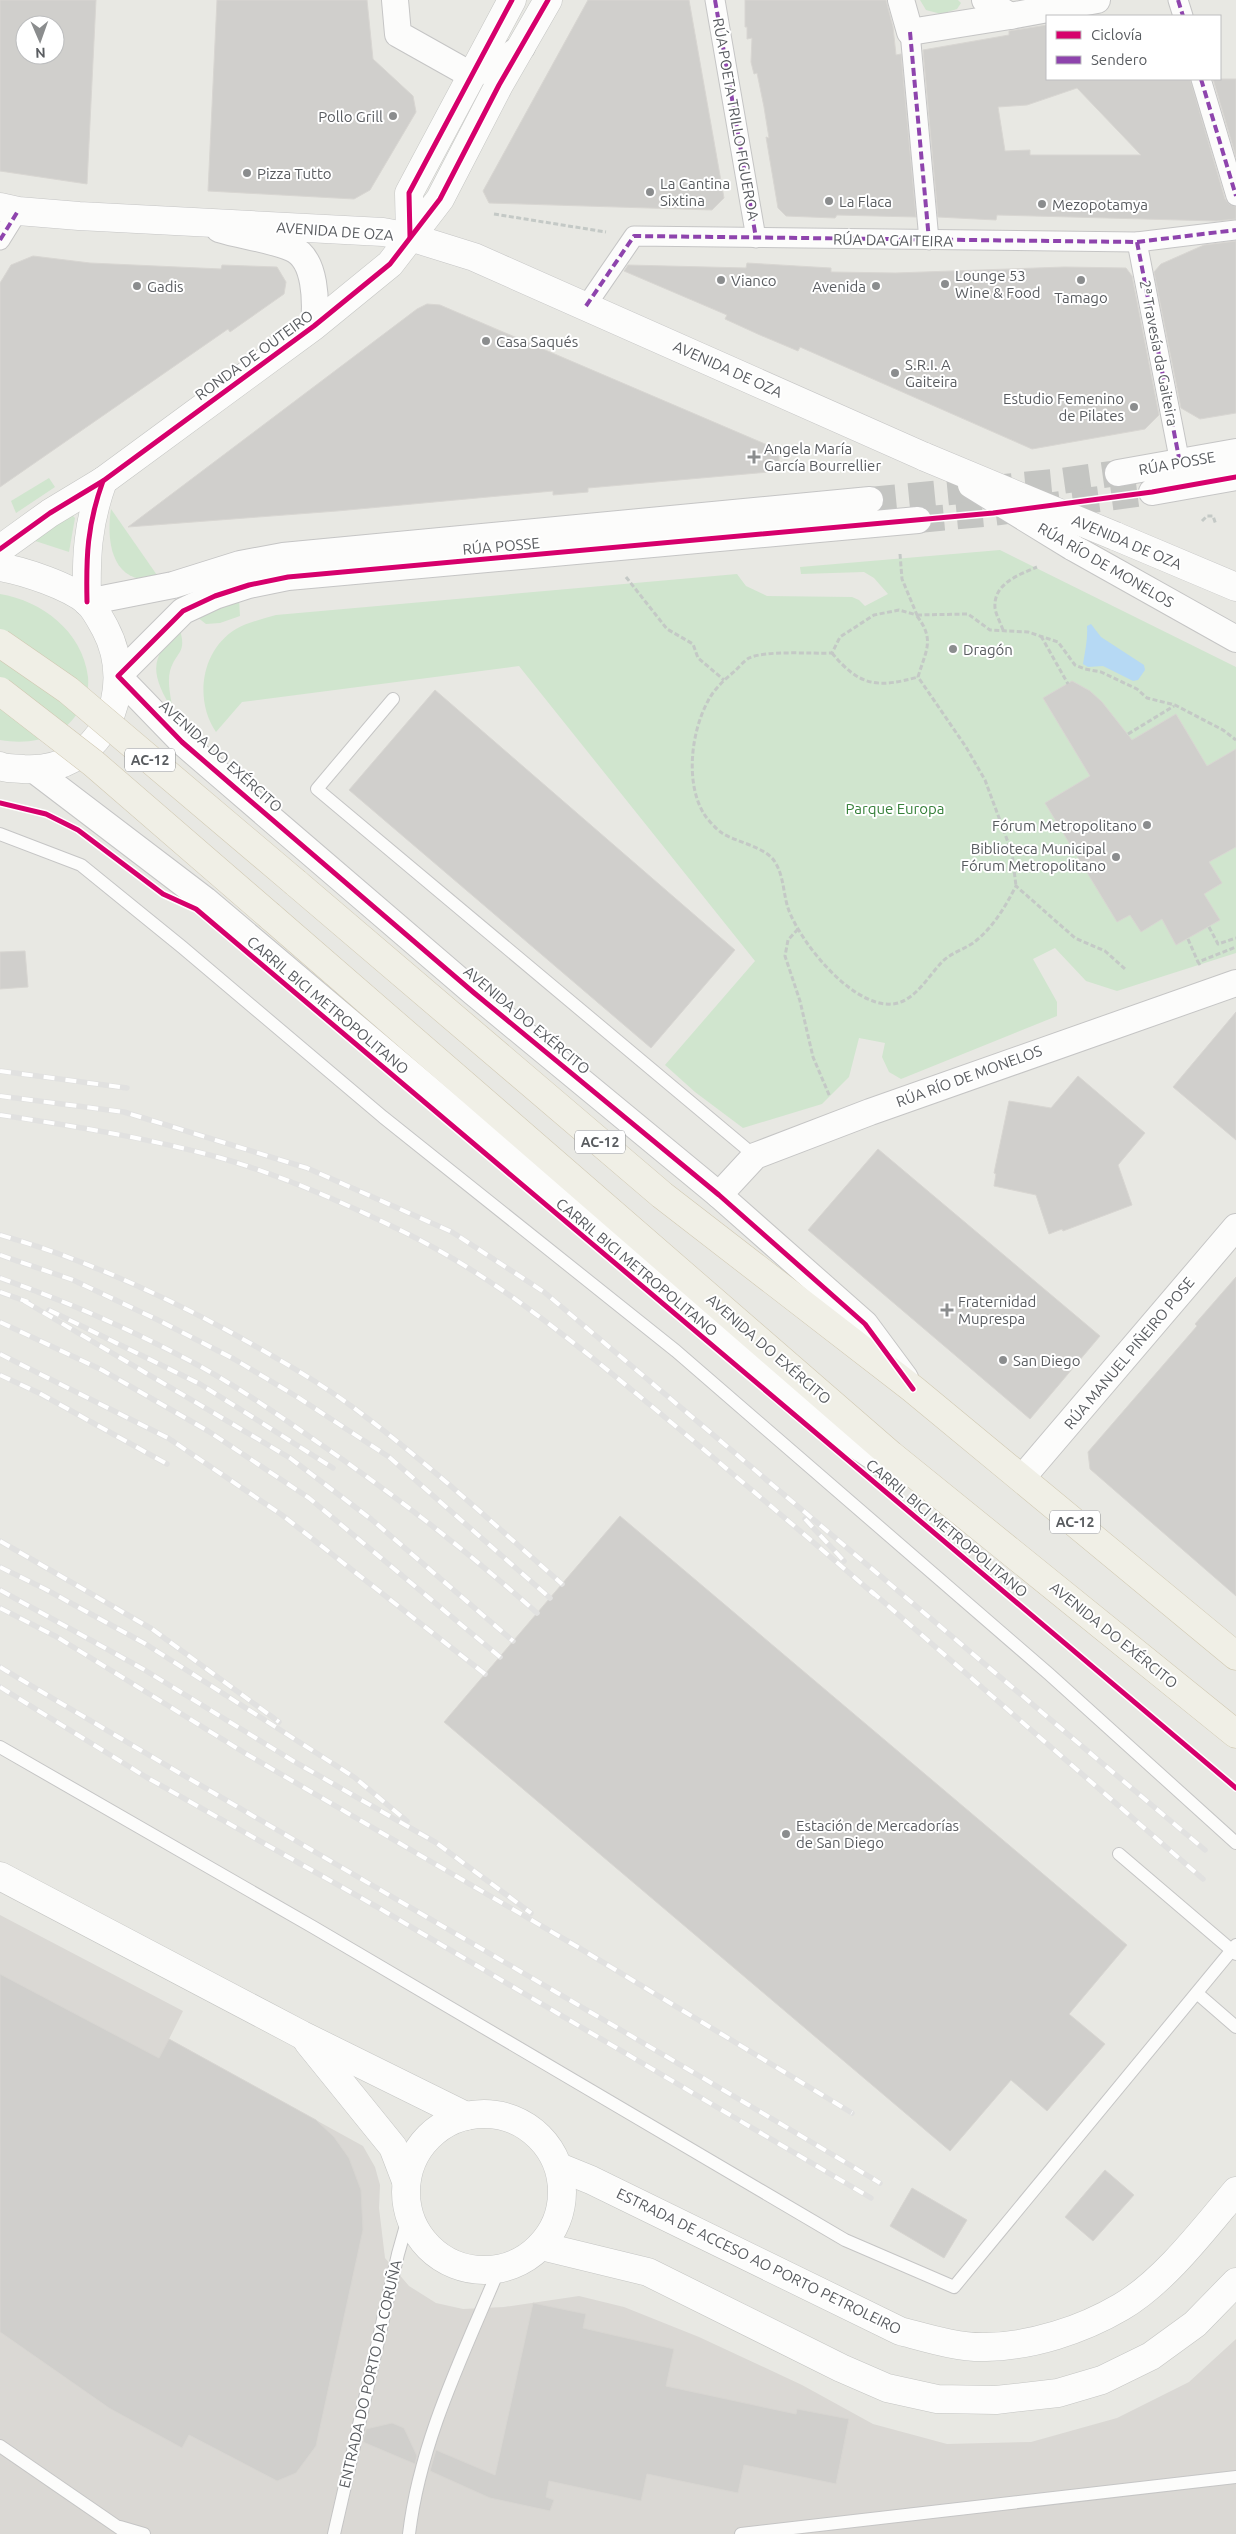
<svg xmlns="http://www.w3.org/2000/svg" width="1236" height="2534" viewBox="0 0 1236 2534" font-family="Ubuntu,sans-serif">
<rect width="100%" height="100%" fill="#e8e8e3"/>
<path fill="#dad8d4" d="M0 1915 183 2011 169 2039 363 2146 375 2167 380 2185 379 2208 385 2258 409 2286 436 2303 463 2309 504 2307 579 2296 624 2307 699 2337 802 2385 873 2424 947 2444 1031 2442 1117 2418 1189 2382 1236 2339V2534H0Z"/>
<g fill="#d0e5ce">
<path d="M920 0H958L961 3 957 9 941 14 926 10Z"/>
<path d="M49 478 55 487 16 513 11 501Z"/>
<path d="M66 509 75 518 69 552 26 538Z"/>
<path d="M111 509 159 578C153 579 146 580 140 579 109 573 107 534 111 509Z"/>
<path d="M1000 550 1236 667V953L1117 991 1086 981 1055 948 1033 959 1057 1002V1016L901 1079 889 1072 882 1057 885 1043 859 1038 849 1077 822 1104 743 1128 695 1092 665 1065 755 961 519 666 242 702 216 732C194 700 201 650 236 629 248 622 263 619 276 615L737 574 746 586 767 596 852 597 859 600 865 606 888 594 874 578 864 572 801 574 800 567Z"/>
<path d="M0 594C42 601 82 631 88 677 89 685 87 696 83 703 68 737 34 746 0 740Z"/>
<path d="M239 599 240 616 220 623 206 624 197 617Z"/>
<path d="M180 630C187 654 176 651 170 671 167 683 171 698 173 711 152 676 147 658 180 630Z"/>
</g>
<path fill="#b6d9f4" d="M1091 624 1101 637 1144 665 1145 670 1138 680 1133 681 1103 666 1088 667 1083 664C1085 652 1088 637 1087 626Z"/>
<g fill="#d0cfcc" stroke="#d8d6d2" fill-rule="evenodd">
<path d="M0 0H96L87 184 0 171ZM25 25H55V55H25Z"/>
<path d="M217 0H367L373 59 413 96 416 112 370 190 354 199 208 191Z"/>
<path d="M588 0H689L724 198 712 210 489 203 483 191Z"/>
<path d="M745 0H886L893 27 896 55 901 54 916 217 837 215 835 218 786 216 778 208 766 137 769 138 764 107 757 73 754 74 751 62 752 38 747 39V27H745Z"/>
<path d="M1047 25V79H1190L1225 199 1229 204 1236 207V219L1216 221 997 215 996 220 938 217 923 50 1009 35V31ZM1077 88 1141 155H1030V150L1005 151 998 107 1027 105Z"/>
<path d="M1213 79H1236V157Z"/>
<path d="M1236 241V413L1200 419 1181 408 1154 272 1161 264 1204 245Z"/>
<path d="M33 256 90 263 221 269 222 265 277 267 286 282 284 294 230 332 228 329 0 487V283L11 265Z"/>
<path d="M747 263 831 268V272L895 273 1064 267 1126 268 1132 276 1159 415 1145 429 1032 449 800 347 798 351 760 335 725 319 727 315 624 271 628 265 746 268Z"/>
<path d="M427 304 440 305 772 447 779 453V464L769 472 588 488V492L553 495V491L337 511 128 527 417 309Z"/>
<path d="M1072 681 1090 691 1102 702 1132 740 1176 714 1207 766 1236 749V847L1209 862 1222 883 1204 894 1220 920 1176 945 1162 919 1141 932 1130 915 1117 922 1045 803 1090 776 1043 698Z"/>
<path d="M435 690 735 950 651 1048 349 790Z"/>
<path d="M25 951 28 987 0 989V952Z"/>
<path d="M1236 1012V1140L1173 1087Z"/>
<path d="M1078 1076 1145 1133 1118 1165 1132 1205 1063 1231 1062 1229 1049 1234 1036 1195 994 1186 996 1174 994 1173 1009 1101 1051 1108Z"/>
<path d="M878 1149 1100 1336 1030 1419 808 1230Z"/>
<path d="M1236 1277V1596L1090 1469 1088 1452 1197 1326 1195 1324Z"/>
<path d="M620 1516 1127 1945 1069 2014 1105 2044 1047 2111 1011 2080 950 2151 444 1722Z"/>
<path d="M0 1974 159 2058 169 2039 316 2120 334 2137 349 2158 361 2190 363 2230 316 2446 296 2473 277 2481 189 2435 182 2448 109 2408 0 2332Z"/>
<path d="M1105 2170 1134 2195 1093 2241 1065 2217Z"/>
<path d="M912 2188 967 2220 944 2258 890 2226Z"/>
<path d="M533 2303 586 2314 583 2328 674 2349 666 2386 796 2414 797 2409 849 2419 836 2484 744 2465 738 2493 647 2474 641 2501 549 2481 546 2497 554 2500 550 2511 490 2498 430 2471 436 2450 495 2475Z"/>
<path d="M392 2423 404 2428 417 2456 415 2464 363 2442 366 2429Z"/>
</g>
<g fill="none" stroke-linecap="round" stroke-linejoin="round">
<g stroke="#c4c5c2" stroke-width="26" stroke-dasharray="26 13" stroke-linecap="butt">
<path d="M870 500 1054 482 1118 473"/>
<path d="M918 520 993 513 1152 492"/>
</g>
<defs>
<g id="service">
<path d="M393 699 317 789 755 1156"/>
<path d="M0 834 81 865 182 947 383 1117 676 1351 1049 1674 1236 1843"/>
<path d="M0 1747 313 1927 845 2240 954 2287 1236 1945"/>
<path d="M1119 1854 1236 1954"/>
<path d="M1198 1994 1236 2027"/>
<path d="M0 2446 128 2534"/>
<path d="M120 2527 144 2534"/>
<path d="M334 2534 398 2254 409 2215"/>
<path d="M409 2534C420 2441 463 2355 499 2269"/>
<path d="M741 2534 1236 2477"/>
</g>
<g id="pedestrian">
<path d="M715 0 756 238"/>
<path d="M1178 0 1183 16"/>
<path d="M910 32 929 240"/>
<path d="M1201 79 1236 196"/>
<path d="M0 240 18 211"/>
<path d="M1137 242 1180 463"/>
<path d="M586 306 634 236 1137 242 1236 230"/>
</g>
<g id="minor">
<path d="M395 0 398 34 471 75 497 64 522 47"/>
<path d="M901 0 910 32 1010 16"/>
<path d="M985 0 1010 16 1097 0"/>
<path d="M219 229C242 236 269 239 291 248 317 258 316 304 314 326"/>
<path d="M1118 473 1236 452"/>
<path d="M1152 492 1236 477"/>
<path d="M1072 547 1236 639"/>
<path d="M87 602 173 585 240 564 283 556 870 500"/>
<path d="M33 769 205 900 831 1429 897 1472"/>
<path d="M719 1195 755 1156 870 1112 1236 983"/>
<path d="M905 1378 865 1324 719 1195 473 992 233 786 182 742 118 676 183 611 215 596 249 585 288 577 918 520"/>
<path d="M1022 1478 1236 1227"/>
</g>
<g id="tertiary">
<path d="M0 207 18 211 79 216 383 232 410 237 474 257 925 457"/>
<path d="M1115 536 1236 587"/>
</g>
<g id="secondary">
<path d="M410 237 409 193 512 0"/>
<path d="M0 549 50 513 103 481 314 326 390 264 440 199 499 85 548 0"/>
<path d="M0 567C24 571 69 586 88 602 95 609 100 619 105 628 139 692 101 774 23 769 15 768 7 769 0 766"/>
<path d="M87 602C86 557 87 525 103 481"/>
<path d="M0 1876 302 2035 466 2116"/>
<path d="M308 2042 393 2147 406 2181"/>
<circle cx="484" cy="2192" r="78"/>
<path d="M559 2167 591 2180 900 2331C927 2338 958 2348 986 2347 1032 2346 1082 2330 1121 2307 1164 2282 1204 2229 1236 2191"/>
<path d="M541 2246 648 2272 841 2368 887 2388 937 2399 996 2400 1058 2393 1102 2380 1151 2356 1195 2324 1236 2282"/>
</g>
<g id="primary">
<path d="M296 883 662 1195 913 1389 1236 1656"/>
<path d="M270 916 891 1455 1236 1734"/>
</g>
</defs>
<use href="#service" stroke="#c5c5c5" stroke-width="14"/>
<use href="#pedestrian" stroke="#c5c5c5" stroke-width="21"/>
<use href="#minor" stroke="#c5c5c5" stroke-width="28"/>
<use href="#tertiary" stroke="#c5c5c5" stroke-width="29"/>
<use href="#secondary" stroke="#c4c5c3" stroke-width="29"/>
<use href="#primary" stroke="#d0c8b1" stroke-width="29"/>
<g stroke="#c4c9c6" stroke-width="3" stroke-dasharray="5 2.5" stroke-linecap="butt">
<path d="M494 214 606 232"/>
<path d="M1202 521 1207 516H1213L1216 525"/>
<path d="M900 554 902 579 917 615 899 610 874 615 840 637 832 653C812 654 766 650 749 658 744 661 739 667 735 671 725 679 714 689 708 701 691 732 685 783 704 814 708 820 717 830 722 833 736 842 766 847 775 862 784 877 783 892 788 908 800 943 857 1014 898 1003 916 998 929 976 941 963 950 953 963 950 973 943 993 928 1005 907 1016 886L1075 938 1105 951 1125 969"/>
<path d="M626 577 667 629 693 644 698 658 724 680"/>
<path d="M917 615 968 614 990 630 1028 632 1058 642 1075 665 1085 669 1101 672 1137 689 1147 698 1175 705 1223 730 1236 740"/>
<path d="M917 616C935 640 926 650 918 677L966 747 985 780 1012 853 1016 886"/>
<path d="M1003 630C1001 624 996 615 995 608 993 584 1018 575 1037 567"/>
<path d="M1041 636 1068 684"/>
<path d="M832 653C860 687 878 688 918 677"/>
<path d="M1128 734 1174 706"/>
<path d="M1209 927 1218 944 1236 938"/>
<path d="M798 929 788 940 785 956 800 1001 813 1057 830 1097"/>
<path d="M1188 939 1198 962"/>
<path d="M1200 965 1198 962 1236 947"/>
</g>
<use href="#service" stroke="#fcfcfb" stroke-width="12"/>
<use href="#pedestrian" stroke="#fcfcfb" stroke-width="19"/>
<use href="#minor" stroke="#fcfcfb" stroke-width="26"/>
<use href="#tertiary" stroke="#fcfcfb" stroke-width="28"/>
<use href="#secondary" stroke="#fcfcfb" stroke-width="28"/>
<use href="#primary" stroke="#f0efe6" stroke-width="28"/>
<defs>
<g id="rail">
<path d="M0 1071 127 1088"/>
<path d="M0 1096 124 1112 307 1168 452 1232 544 1292 1205 1850"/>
<path d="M0 1115C74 1126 148 1138 221 1158 284 1176 347 1204 406 1233 493 1276 570 1339 644 1400 722 1464 799 1530 875 1595"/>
<path d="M0 1235C82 1258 158 1293 232 1333 275 1357 318 1381 358 1411 429 1464 495 1525 562 1584"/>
<path d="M0 1255 73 1280 158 1320 234 1359 299 1398 389 1457 550 1598"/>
<path d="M0 1278C66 1301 132 1330 194 1363 235 1385 274 1412 313 1439 392 1493 465 1549 537 1613"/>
<path d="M0 1292 28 1302"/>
<path d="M24 1301 290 1458 371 1519 513 1641"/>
<path d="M49 1310 200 1384 333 1468"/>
<path d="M0 1322 102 1370 208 1431 309 1498 500 1657"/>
<path d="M0 1354 168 1438 282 1515 485 1674"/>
<path d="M0 1375 39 1393 167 1464"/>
<path d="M805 1519 844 1561"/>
<path d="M0 1541 152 1629 279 1722"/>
<path d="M0 1567 45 1589 144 1643 354 1777 407 1821"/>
<path d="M0 1590 143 1669 295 1762 435 1842 531 1913"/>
<path d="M871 1591 1203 1879"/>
<path d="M0 1608 57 1637 248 1755 576 1946 852 2113"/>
<path d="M0 1667C292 1841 588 2008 880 2183"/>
<path d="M0 1687 146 1777 379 1908 871 2198"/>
</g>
</defs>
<use href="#rail" stroke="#e1e1e0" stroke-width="5.5"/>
<use href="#rail" stroke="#fff" stroke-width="4" stroke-dasharray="11" stroke-linecap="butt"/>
<defs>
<path id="minor-bridge" d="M971 485 1072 547"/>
<path id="tertiary-bridge" d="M925 457 1115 536"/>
<g id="primary-bridge">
<path d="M0 643 68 690 296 883"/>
<path d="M0 691 93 763 270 916"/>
</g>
</defs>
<use href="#minor-bridge" stroke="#c5c5c5" stroke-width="28" stroke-linecap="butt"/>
<use href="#tertiary-bridge" stroke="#c5c5c5" stroke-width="29" stroke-linecap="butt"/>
<use href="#primary-bridge" stroke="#d0c8b1" stroke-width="29" stroke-linecap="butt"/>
<use href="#minor-bridge" stroke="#fcfcfb" stroke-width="26"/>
<use href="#tertiary-bridge" stroke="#fcfcfb" stroke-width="28"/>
<use href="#primary-bridge" stroke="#f0efe6" stroke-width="28"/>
<g stroke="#8e44ad" stroke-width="4" stroke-dasharray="8 4" stroke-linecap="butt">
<path d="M715 0 756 238"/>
<path d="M1178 0 1183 16"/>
<path d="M910 32 929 240"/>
<path d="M1201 79 1236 196"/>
<path d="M0 240 18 211"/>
<path d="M1137 242 1180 463"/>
<path d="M586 306 634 236 1137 242 1236 230"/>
</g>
<defs>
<g id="cycleway">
<path d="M410 237 409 193 512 0"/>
<path d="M0 549 50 513 103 481 314 326 390 264 440 199 499 85 548 0"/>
<path d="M87 602C86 557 87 525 103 481"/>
<path d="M0 803 46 814 78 830 163 894 196 909 1236 1788"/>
<path d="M913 1389 865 1324 719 1195 473 992 233 786 182 742 118 676 183 611 215 596 249 585 288 577 993 513 1152 492 1236 477"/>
</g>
</defs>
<use href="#cycleway" stroke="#fff" stroke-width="8"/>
<use href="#cycleway" stroke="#d6006c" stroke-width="5"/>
</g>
<g fill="#8b8d8e" stroke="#fff" stroke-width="2">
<circle cx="393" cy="116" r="5"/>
<circle cx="247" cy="173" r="5"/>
<circle cx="650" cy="192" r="5"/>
<circle cx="829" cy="201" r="5"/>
<circle cx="1042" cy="204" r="5"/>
<circle cx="721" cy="280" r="5"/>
<circle cx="1081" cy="280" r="5"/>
<circle cx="945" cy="284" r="5"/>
<circle cx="137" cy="286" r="5"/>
<circle cx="876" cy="286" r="5"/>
<circle cx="486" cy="341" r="5"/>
<circle cx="895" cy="373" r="5"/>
<circle cx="1134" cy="407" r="5"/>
<path d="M751.5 449.5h5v5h5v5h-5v5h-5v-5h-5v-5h5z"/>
<circle cx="953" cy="649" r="5"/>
<circle cx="1147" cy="825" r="5"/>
<circle cx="1116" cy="857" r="5"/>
<path d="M944.5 1302.5h5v5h5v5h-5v5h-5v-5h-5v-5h5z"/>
<circle cx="1003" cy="1360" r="5"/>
<circle cx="786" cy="1834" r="5"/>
</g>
<g text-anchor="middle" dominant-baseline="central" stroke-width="4" stroke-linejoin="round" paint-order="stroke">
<g fill="#fff" stroke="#8b8d90" stroke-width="1">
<rect x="125" y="748.5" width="50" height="23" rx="4"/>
<rect x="575" y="1130.5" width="50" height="23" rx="4"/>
<rect x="1050" y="1510.5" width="50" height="23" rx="4"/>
</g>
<g font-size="14" font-weight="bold" fill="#595c60">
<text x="150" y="760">AC-12</text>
<text x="600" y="1142">AC-12</text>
<text x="1075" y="1522">AC-12</text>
</g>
<g font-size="15" fill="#595c60" stroke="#fff" text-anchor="start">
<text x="383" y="116" text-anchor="end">Pollo Grill</text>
<text x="257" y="173">Pizza Tutto</text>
<text x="660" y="183">La Cantina<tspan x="660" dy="17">Sixtina</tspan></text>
<text x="839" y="201">La Flaca</text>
<text x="1052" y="204">Mezopotamya</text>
<text x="955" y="275">Lounge 53<tspan x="955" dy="17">Wine &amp; Food</tspan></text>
<text x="731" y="280">Vianco</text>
<text x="147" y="286">Gadis</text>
<text x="866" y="286" text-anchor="end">Avenida</text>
<text x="1081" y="297" text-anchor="middle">Tamago</text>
<text x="496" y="341">Casa Saqués</text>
<text x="905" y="364">S.R.I. A<tspan x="905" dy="17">Gaiteira</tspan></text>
<text x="1124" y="398" text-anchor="end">Estudio Femenino<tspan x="1124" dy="17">de Pilates</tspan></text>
<text x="764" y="448">Angela María<tspan x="764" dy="17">García Bourrellier</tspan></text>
<text x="963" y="649">Dragón</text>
<text x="1137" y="825" text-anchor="end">Fórum Metropolitano</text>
<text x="1106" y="848" text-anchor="end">Biblioteca Municipal<tspan x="1106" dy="17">Fórum Metropolitano</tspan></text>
<text x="958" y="1301">Fraternidad<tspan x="958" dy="17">Muprespa</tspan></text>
<text x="1013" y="1360">San Diego</text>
<text x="796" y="1825">Estación de Mercadorías<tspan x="796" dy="17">de San Diego</tspan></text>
</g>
<g font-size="15" fill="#595c60" stroke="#fff">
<text transform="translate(736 119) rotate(80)">RÚA POETA TRILLO FIGUEROA</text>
<text transform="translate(335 231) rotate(4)">AVENIDA DE OZA</text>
<text transform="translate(893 240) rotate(1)">RÚA DA GAITEIRA</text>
<text transform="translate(1159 353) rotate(79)">2ª Travesía da Gaiteira</text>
<text transform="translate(254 355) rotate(-36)">RONDA DE OUTEIRO</text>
<text transform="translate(728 369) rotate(24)">AVENIDA DE OZA</text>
<text transform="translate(1177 463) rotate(-10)">RÚA POSSE</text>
<text transform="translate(1127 542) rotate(23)">AVENIDA DE OZA</text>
<text transform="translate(501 546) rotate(-5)">RÚA POSSE</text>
<text transform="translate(1106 565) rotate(30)">RÚA RÍO DE MONELOS</text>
<text transform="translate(221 756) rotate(42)">AVENIDA DO EXÉRCITO</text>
<text transform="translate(328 1005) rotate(40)">CARRIL BICI METROPOLITANO</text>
<text transform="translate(527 1020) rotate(40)">AVENIDA DO EXÉRCITO</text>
<text transform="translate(969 1076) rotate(-20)">RÚA RÍO DE MONELOS</text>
<text transform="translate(637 1267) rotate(40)">CARRIL BICI METROPOLITANO</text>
<text transform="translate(769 1349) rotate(41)">AVENIDA DO EXÉRCITO</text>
<text transform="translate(1129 1353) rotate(-50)">RÚA MANUEL PIÑEIRO POSE</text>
<text transform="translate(947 1528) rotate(40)">CARRIL BICI METROPOLITANO</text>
<text transform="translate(1114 1635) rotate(39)">AVENIDA DO EXÉRCITO</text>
<text transform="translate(759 2261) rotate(26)">ESTRADA DE ACCESO AO PORTO PETROLEIRO</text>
<text transform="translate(370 2374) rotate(-77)">ENTRADA DO PORTO DA CORUÑA</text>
</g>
<g font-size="15" fill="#37813b" stroke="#fff">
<text x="895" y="808">Parque Europa</text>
</g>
</g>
<rect x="1046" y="15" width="175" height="65" fill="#ffffff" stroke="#bdbebf"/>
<rect x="1056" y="31" width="25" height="8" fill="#d6006c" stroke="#bdbebf"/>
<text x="1091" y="40" font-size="15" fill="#595c60">Ciclovía</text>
<rect x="1056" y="56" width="25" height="8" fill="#8e44ad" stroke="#bdbebf"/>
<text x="1091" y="65" font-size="15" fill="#595c60">Sendero</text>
<g transform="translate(40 40) rotate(178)"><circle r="24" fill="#ffffff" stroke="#bdbebf"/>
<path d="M0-4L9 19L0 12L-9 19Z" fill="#8b8d8e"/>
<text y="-8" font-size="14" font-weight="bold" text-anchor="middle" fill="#595c60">N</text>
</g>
</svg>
